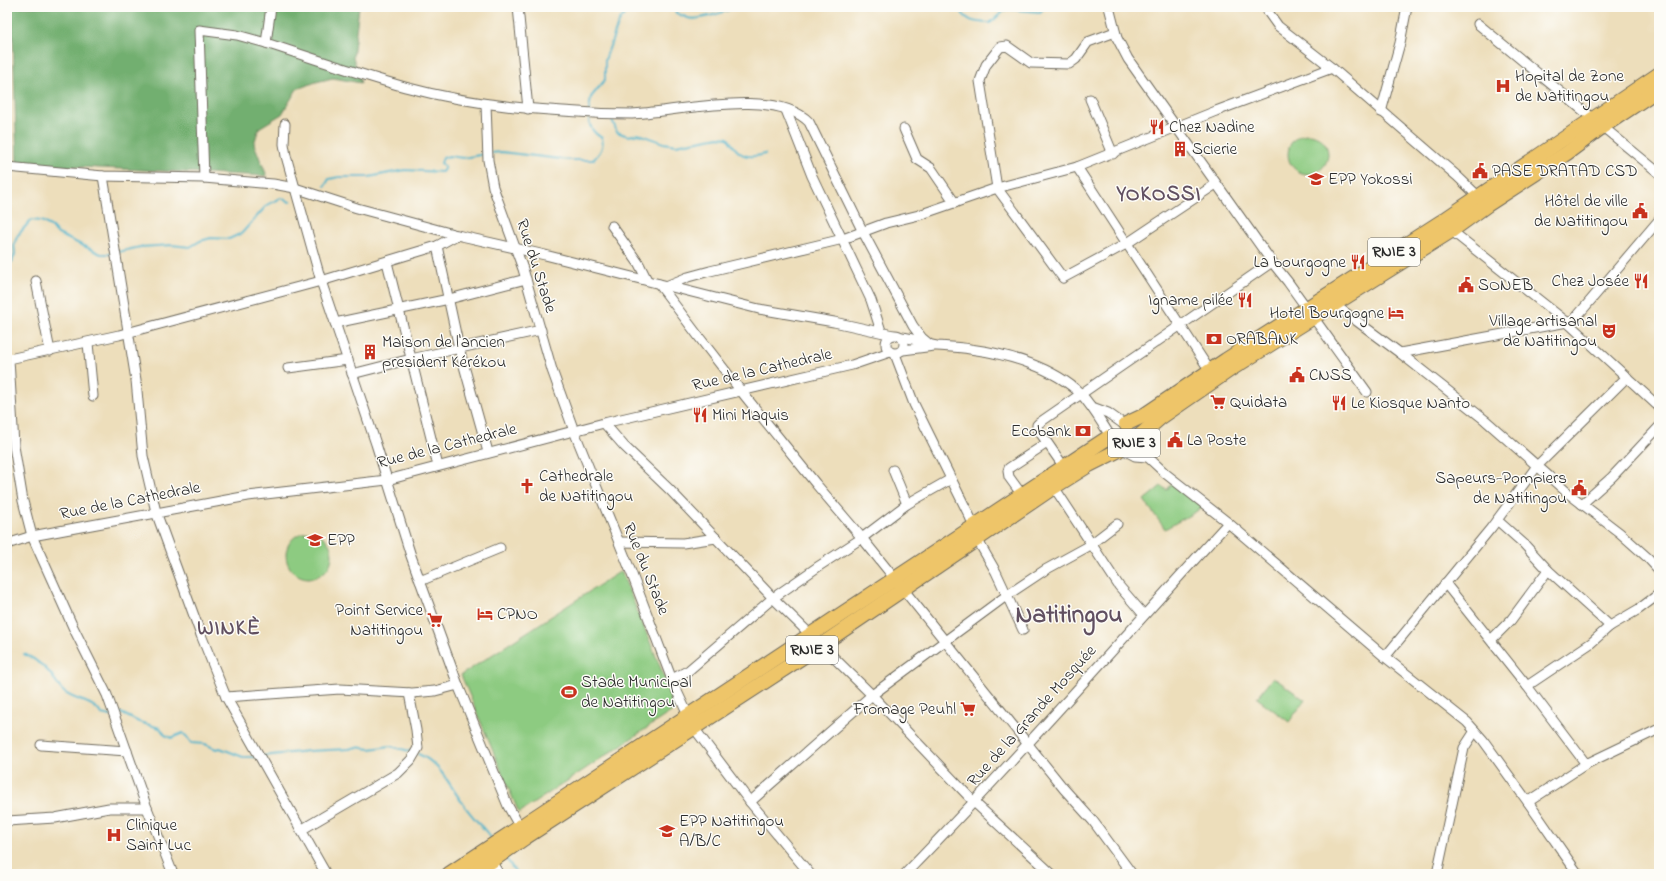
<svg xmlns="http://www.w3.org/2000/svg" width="1666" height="881" viewBox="0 0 1666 881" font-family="'Indie Flower',sans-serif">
<rect width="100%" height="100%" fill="#fdfcf7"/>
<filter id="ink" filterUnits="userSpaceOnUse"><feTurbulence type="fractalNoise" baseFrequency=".025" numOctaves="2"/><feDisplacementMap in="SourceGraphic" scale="8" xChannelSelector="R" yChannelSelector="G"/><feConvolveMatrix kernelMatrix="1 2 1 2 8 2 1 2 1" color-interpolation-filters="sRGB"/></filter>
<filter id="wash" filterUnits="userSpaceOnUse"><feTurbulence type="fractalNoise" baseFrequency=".012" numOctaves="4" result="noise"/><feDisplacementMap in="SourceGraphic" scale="16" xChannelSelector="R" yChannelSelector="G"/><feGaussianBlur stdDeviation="0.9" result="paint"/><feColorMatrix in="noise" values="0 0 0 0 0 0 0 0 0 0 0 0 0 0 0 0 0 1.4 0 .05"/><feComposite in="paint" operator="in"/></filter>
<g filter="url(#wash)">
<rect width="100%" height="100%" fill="#eddebb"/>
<g fill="#8dcb81" stroke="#5c7b56">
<circle cx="1308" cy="154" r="20"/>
<path d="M1173 482 1204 507 1165 529 1144 500 1161 486 1167 490Z"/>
<circle cx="309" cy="555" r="23"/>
<path d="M621 571 677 708 519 813 461 675Z"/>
<path d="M1273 677 1305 700 1289 722 1257 698Z"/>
</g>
<path fill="#72af6f" stroke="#4e6d4d" d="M12 7H359L353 57 361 83 333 78 316 82 297 89 282 114 259 128 254 144 267 176 17 164Z"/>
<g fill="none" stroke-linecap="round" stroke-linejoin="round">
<g stroke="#4db3cb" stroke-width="2">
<path d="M674 7 676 13C680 14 684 17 688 18 697 21 726 12 735 7"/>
<path d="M958 7C967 22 973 22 990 23L1006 9 1040 12 1045 7"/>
<path d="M589 110 591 97 605 80V60L615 32 620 20 630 7"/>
<path d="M611 117 617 132 628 136 639 134 664 143 676 145 719 137 728 138C738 155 745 160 765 154"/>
<path d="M490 153 501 152 569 160H593C600 153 604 148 602 138 593 133 588 125 589 115"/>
<path d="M325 186 329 179 339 177H369L405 170 442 172 445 167 441 163 443 158 449 156 463 158 485 154"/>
<path d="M118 252 140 247 172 245 190 247 200 241 211 238 229 239 242 233 267 205 281 198 290 202"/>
<path d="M7 264 12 262 15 254 14 244 18 235 31 220 41 221 52 227 58 234 101 254H112"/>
<path d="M24 654C36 659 48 669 55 680 58 684 60 689 64 692 76 702 93 700 101 714L111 716"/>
<path d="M117 714 121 713 139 722 160 728 165 735 171 738 183 733 187 737 191 743 205 744 216 749 220 748 243 757H256"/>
<path d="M418 754C441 763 450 787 464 805 472 817 483 827 492 839"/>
<path d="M263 756 308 751 349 749 356 747 370 749 390 746 413 752"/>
<path d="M505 857 517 874"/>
</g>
</g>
</g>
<g filter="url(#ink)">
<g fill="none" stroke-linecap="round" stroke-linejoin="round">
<defs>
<g id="minor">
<path d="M271 7 266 43C312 58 358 74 405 87 457 101 509 108 563 111 586 113 609 114 632 114 677 112 775 87 809 122L863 232 913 326 922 338 928 343"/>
<path d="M518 7 528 109"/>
<path d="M1109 7 1117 38 1128 59 1272 262 1288 282 1367 392"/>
<path d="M1269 7 1268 12 1278 26 1332 68 1457 176 1482 200"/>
<path d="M1478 24 1659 173"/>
<path d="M1115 32 1088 42 1076 59 1069 64 1031 63 1007 46 1000 47 986 65 980 81 997 188 1063 278 1126 244 1216 184"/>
<path d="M1090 99 1113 154"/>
<path d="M486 104 488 160 493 187 523 269 552 370 574 431 631 572 674 685 694 728 750 802 810 874"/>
<path d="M786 110 812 176 871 300 881 331"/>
<path d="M1381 112 1400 43 1407 7"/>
<path d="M285 124 284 144 286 156 321 281 376 444 411 556 458 685 508 806 522 831"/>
<path d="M904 129 917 159 931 168 955 203"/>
<path d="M7 167 103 176 204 178 273 184 295 188 357 208 457 235 545 255 759 309 834 322 893 335"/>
<path d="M1077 167 1212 374"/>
<path d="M103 176 136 380 143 456 156 512 201 635 226 697 326 874"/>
<path d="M204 178 199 30 237 35 266 43"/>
<path d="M612 226 639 264 647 280"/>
<path d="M1448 228 1568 323 1659 407"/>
<path d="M437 246 459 348 488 452"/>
<path d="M387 262 438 466"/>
<path d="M36 281 50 351"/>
<path d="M659 284 699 337 741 391 816 484 862 538 1064 789 1093 821 1132 874"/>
<path d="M666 286 688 277 710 271 843 239 886 223 919 215 997 188 1077 167 1216 111 1332 68"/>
<path d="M1331 302 1400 353 1485 420 1569 494 1620 533 1648 558 1659 570"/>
<path d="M335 323 449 299 526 279"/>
<circle cx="895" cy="344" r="9"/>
<path d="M902 337C914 338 925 344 937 346 948 347 959 347 970 349 1008 354 1053 367 1081 394 1092 406 1100 420 1109 434"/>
<path d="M88 343 93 396"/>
<path d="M903 350 934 346"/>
<path d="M1400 353 1573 321 1659 220"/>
<path d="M895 354 914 404 970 517 981 546 996 572 1023 630"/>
<path d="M288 368 348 360"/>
<path d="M352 374 411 359 541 330"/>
<path d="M1092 407 1108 413 1122 423"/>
<path d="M604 423 624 446 670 490 773 598 872 695 975 803 1052 874"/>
<path d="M1135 440 1138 448 1166 474 1226 521 1385 657 1467 722 1483 740 1528 802 1578 874"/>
<path d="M1124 450 1135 456 1147 457"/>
<path d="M1064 467 1037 428V425L1039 423 1272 262"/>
<path d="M893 470 907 504"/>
<path d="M1054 487 1119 586 1144 615"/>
<path d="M1022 495 1009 477 1008 471 1009 468 1047 443"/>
<path d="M1582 504 1612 477 1659 427"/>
<path d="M1497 520 1524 544 1548 570 1610 626 1639 609 1659 594"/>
<path d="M619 542 683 543 716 538"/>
<path d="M7 544 32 536 248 496 387 480 604 423 852 365 890 352"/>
<path d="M420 581 500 548"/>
<path d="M1445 583 1527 686 1586 764"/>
<path d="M1491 640 1511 620 1548 570"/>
<path d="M1385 657 1491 528 1537 466 1627 377"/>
<path d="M672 679 689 670 773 598 819 566 862 538 907 504 951 479"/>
<path d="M1527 686 1591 643 1610 626"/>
<path d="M226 697 340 689 412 693 435 691 458 685"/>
<path d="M41 745 127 751"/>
<path d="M750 802 872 695 1006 596 1045 570 1087 547 1117 524"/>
<path d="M1528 802 1586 764 1659 729"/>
<path d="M7 821 55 818 109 808H147"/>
<path d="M301 830 398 773 411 760 418 748 416 730 409 693"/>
<path d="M491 861 499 874"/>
<path d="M173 874 147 808 107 695 73 627 32 536 23 501 14 446 9 359 119 335 321 281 437 246 457 235"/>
<path d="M905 874C1016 760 1121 640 1228 523"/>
<path d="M1437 874 1464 748 1475 731"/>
</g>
<g id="highway">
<path d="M1126 424 1143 416 1226 360 1441 222 1659 74"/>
<path d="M1136 439 1160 418 1231 369 1451 231 1487 205 1567 153 1602 127 1659 89"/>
<path d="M449 874 1109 437"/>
<path d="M473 874 526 837 821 645 1054 487 1089 465 1119 450"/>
</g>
</defs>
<use href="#minor" stroke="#6f6a5d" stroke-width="11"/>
<use href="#highway" stroke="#6f6a5d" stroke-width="16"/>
<use href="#minor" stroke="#fff" stroke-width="9"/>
<use href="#highway" stroke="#eec569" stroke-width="14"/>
</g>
</g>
<defs>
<symbol id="hospital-bare" viewBox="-9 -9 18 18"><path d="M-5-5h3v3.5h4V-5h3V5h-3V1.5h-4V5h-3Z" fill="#c8321e" stroke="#fdfcf7" stroke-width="2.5" paint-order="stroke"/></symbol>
<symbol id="restaurant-bare" viewBox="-9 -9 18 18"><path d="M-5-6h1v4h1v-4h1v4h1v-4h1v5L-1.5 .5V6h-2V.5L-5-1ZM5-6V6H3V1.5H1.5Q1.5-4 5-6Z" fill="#c8321e" stroke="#fdfcf7" stroke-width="2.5" paint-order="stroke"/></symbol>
<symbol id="building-bare" viewBox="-9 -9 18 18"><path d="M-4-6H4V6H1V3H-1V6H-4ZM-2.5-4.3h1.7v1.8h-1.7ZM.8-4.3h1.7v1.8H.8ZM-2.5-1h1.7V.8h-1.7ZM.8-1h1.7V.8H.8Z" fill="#c8321e" stroke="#fdfcf7" stroke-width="2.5" paint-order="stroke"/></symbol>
<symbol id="civic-bare" viewBox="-9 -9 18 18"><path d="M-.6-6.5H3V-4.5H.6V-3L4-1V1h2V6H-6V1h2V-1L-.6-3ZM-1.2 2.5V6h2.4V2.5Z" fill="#c8321e" stroke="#fdfcf7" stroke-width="2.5" paint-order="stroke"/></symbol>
<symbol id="school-bare" viewBox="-9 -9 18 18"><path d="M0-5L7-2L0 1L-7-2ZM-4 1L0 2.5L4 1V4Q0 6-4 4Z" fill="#c8321e" stroke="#fdfcf7" stroke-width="2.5" paint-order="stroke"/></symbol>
<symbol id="hotel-bare" viewBox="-9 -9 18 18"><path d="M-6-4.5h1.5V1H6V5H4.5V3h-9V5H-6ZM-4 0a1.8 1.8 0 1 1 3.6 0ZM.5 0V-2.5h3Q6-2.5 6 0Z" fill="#c8321e" stroke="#fdfcf7" stroke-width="2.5" paint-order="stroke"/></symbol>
<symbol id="theatre-bare" viewBox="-9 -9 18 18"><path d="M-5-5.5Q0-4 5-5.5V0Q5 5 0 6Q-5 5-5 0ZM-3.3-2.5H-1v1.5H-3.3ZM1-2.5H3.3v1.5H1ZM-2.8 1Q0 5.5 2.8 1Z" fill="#c8321e" stroke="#fdfcf7" stroke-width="2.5" paint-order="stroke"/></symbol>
<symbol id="bank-bare" viewBox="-9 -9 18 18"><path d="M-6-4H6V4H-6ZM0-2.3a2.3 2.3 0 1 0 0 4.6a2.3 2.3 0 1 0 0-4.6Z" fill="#c8321e" stroke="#fdfcf7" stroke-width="2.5" paint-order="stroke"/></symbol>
<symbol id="supermarket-bare" viewBox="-9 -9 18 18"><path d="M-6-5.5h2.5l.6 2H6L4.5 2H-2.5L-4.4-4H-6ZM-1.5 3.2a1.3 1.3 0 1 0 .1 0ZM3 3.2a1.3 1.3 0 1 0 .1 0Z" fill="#c8321e" stroke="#fdfcf7" stroke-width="2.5" paint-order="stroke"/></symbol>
<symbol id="church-bare" viewBox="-9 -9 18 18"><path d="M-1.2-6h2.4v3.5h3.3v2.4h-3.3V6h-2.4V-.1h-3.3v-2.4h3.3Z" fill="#c8321e" stroke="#fdfcf7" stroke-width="2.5" paint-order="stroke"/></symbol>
<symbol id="stadium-bare" viewBox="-9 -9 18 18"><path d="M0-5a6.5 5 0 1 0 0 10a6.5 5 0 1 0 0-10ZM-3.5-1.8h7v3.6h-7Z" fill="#c8321e" stroke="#fdfcf7" stroke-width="2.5" paint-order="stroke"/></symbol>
</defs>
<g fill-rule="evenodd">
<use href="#hospital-bare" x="1492" y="75" width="22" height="22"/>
<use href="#restaurant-bare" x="1146" y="116" width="22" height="22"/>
<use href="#building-bare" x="1169" y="138" width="22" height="22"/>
<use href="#civic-bare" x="1469" y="160" width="22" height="22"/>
<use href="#school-bare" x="1305" y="168" width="22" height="22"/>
<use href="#civic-bare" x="1629" y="200" width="22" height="22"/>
<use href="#restaurant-bare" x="1347" y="251" width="22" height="22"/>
<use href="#restaurant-bare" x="1630" y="270" width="22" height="22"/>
<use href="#civic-bare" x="1455" y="274" width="22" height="22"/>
<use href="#restaurant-bare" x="1234" y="289" width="22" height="22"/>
<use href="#hotel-bare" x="1385" y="302" width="22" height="22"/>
<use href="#theatre-bare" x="1598" y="320" width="22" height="22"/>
<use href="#bank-bare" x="1203" y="328" width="22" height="22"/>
<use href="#building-bare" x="359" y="341" width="22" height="22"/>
<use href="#civic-bare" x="1286" y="364" width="22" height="22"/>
<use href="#supermarket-bare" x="1207" y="391" width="22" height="22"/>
<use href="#restaurant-bare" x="1328" y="392" width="22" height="22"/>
<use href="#restaurant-bare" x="689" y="404" width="22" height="22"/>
<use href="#bank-bare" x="1072" y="420" width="22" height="22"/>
<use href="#civic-bare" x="1164" y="429" width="22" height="22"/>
<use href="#church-bare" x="516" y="475" width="22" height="22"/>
<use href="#civic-bare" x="1568" y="477" width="22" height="22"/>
<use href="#school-bare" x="304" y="529" width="22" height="22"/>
<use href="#hotel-bare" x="474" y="603" width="22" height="22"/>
<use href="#supermarket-bare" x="424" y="609" width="22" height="22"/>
<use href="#stadium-bare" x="558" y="681" width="22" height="22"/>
<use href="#supermarket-bare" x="957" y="698" width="22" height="22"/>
<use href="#school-bare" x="656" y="820" width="22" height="22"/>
<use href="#hospital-bare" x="103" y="824" width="22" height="22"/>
</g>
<g text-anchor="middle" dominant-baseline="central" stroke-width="3" stroke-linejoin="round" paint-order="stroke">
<g fill="#fdfcf7" stroke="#6a6a68" stroke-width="1">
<rect x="1368" y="238" width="52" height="28" rx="3"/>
<rect x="1108" y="429" width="52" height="28" rx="3"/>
<rect x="786" y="636" width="52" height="28" rx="3"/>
</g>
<g font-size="16" font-weight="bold" fill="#2b2b2b">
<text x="1394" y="252">RNIE 3</text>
<text x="1134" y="443">RNIE 3</text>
<text x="812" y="650">RNIE 3</text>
</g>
<g font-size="17" fill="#2b2b2b" stroke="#fdfcf7" text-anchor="start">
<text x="1515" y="76">Hopital de Zone<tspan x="1515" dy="20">de Natitingou</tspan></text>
<text x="1169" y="127">Chez Nadine</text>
<text x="1192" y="149">Scierie</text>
<text x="1492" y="171">PASE DRATAD CSD</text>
<text x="1328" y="179">EPP Yokossi</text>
<text x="1628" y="201" text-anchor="end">Hôtel de ville<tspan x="1628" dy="20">de Natitingou</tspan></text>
<text x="1346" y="262" text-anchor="end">La bourgogne</text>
<text x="1629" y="281" text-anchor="end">Chez Josée</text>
<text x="1478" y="285">SONEB</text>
<text x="1233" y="300" text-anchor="end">Igname pilée</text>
<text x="1384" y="313" text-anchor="end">Hotel Bourgogne</text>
<text x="1597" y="321" text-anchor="end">Village artisanal<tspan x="1597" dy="20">de Natitingou</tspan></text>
<text x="1226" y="339">ORABANK</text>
<text x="382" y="342">Maison de l'ancien<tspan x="382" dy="20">president Kérékou</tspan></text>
<text x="1309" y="375">CNSS</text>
<text x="1230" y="402">Quidata</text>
<text x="1351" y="403">Le Kiosque Nanto</text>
<text x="712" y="415">Mini Maquis</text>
<text x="1071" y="431" text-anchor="end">Ecobank</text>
<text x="1187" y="440">La Poste</text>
<text x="539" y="476">Cathedrale<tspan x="539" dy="20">de Natitingou</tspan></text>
<text x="1567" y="478" text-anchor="end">Sapeurs-Pompiers<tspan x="1567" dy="20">de Natitingou</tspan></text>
<text x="327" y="540">EPP</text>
<text x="423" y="610" text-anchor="end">Point Service<tspan x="423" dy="20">Natitingou</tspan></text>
<text x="497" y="614">CPNO</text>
<text x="581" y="682">Stade Municipal<tspan x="581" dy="20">de Natitingou</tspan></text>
<text x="956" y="709" text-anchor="end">Fromage Peuhl</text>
<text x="679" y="821">EPP Natitingou<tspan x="679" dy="20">A/B/C</tspan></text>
<text x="126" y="825">Clinique<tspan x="126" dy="20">Saint Luc</tspan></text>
</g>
<g font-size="17" fill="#2b2b2b" stroke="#fdfcf7">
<text transform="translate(536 266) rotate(72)">Rue du Stade</text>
<text transform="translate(762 370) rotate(-13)">Rue de la Cathedrale</text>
<text transform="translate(447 446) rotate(-14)">Rue de la Cathedrale</text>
<text transform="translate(130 501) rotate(-11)">Rue de la Cathedrale</text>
<text transform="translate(646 569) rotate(68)">Rue du Stade</text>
<text transform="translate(1032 716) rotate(-48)">Rue de la Grande Mosquée</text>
</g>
<g font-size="21" font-weight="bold" letter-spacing="1" fill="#615061" stroke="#fdfcf7">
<text x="1159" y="195">YOKOSSI</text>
<text x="229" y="629">WINKÈ</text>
</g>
<g font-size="25" font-weight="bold" fill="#615061" stroke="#fdfcf7">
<text x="1069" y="616">Natitingou</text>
</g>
</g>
<rect width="1666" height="881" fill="none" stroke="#fdfcf7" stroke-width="24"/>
</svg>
